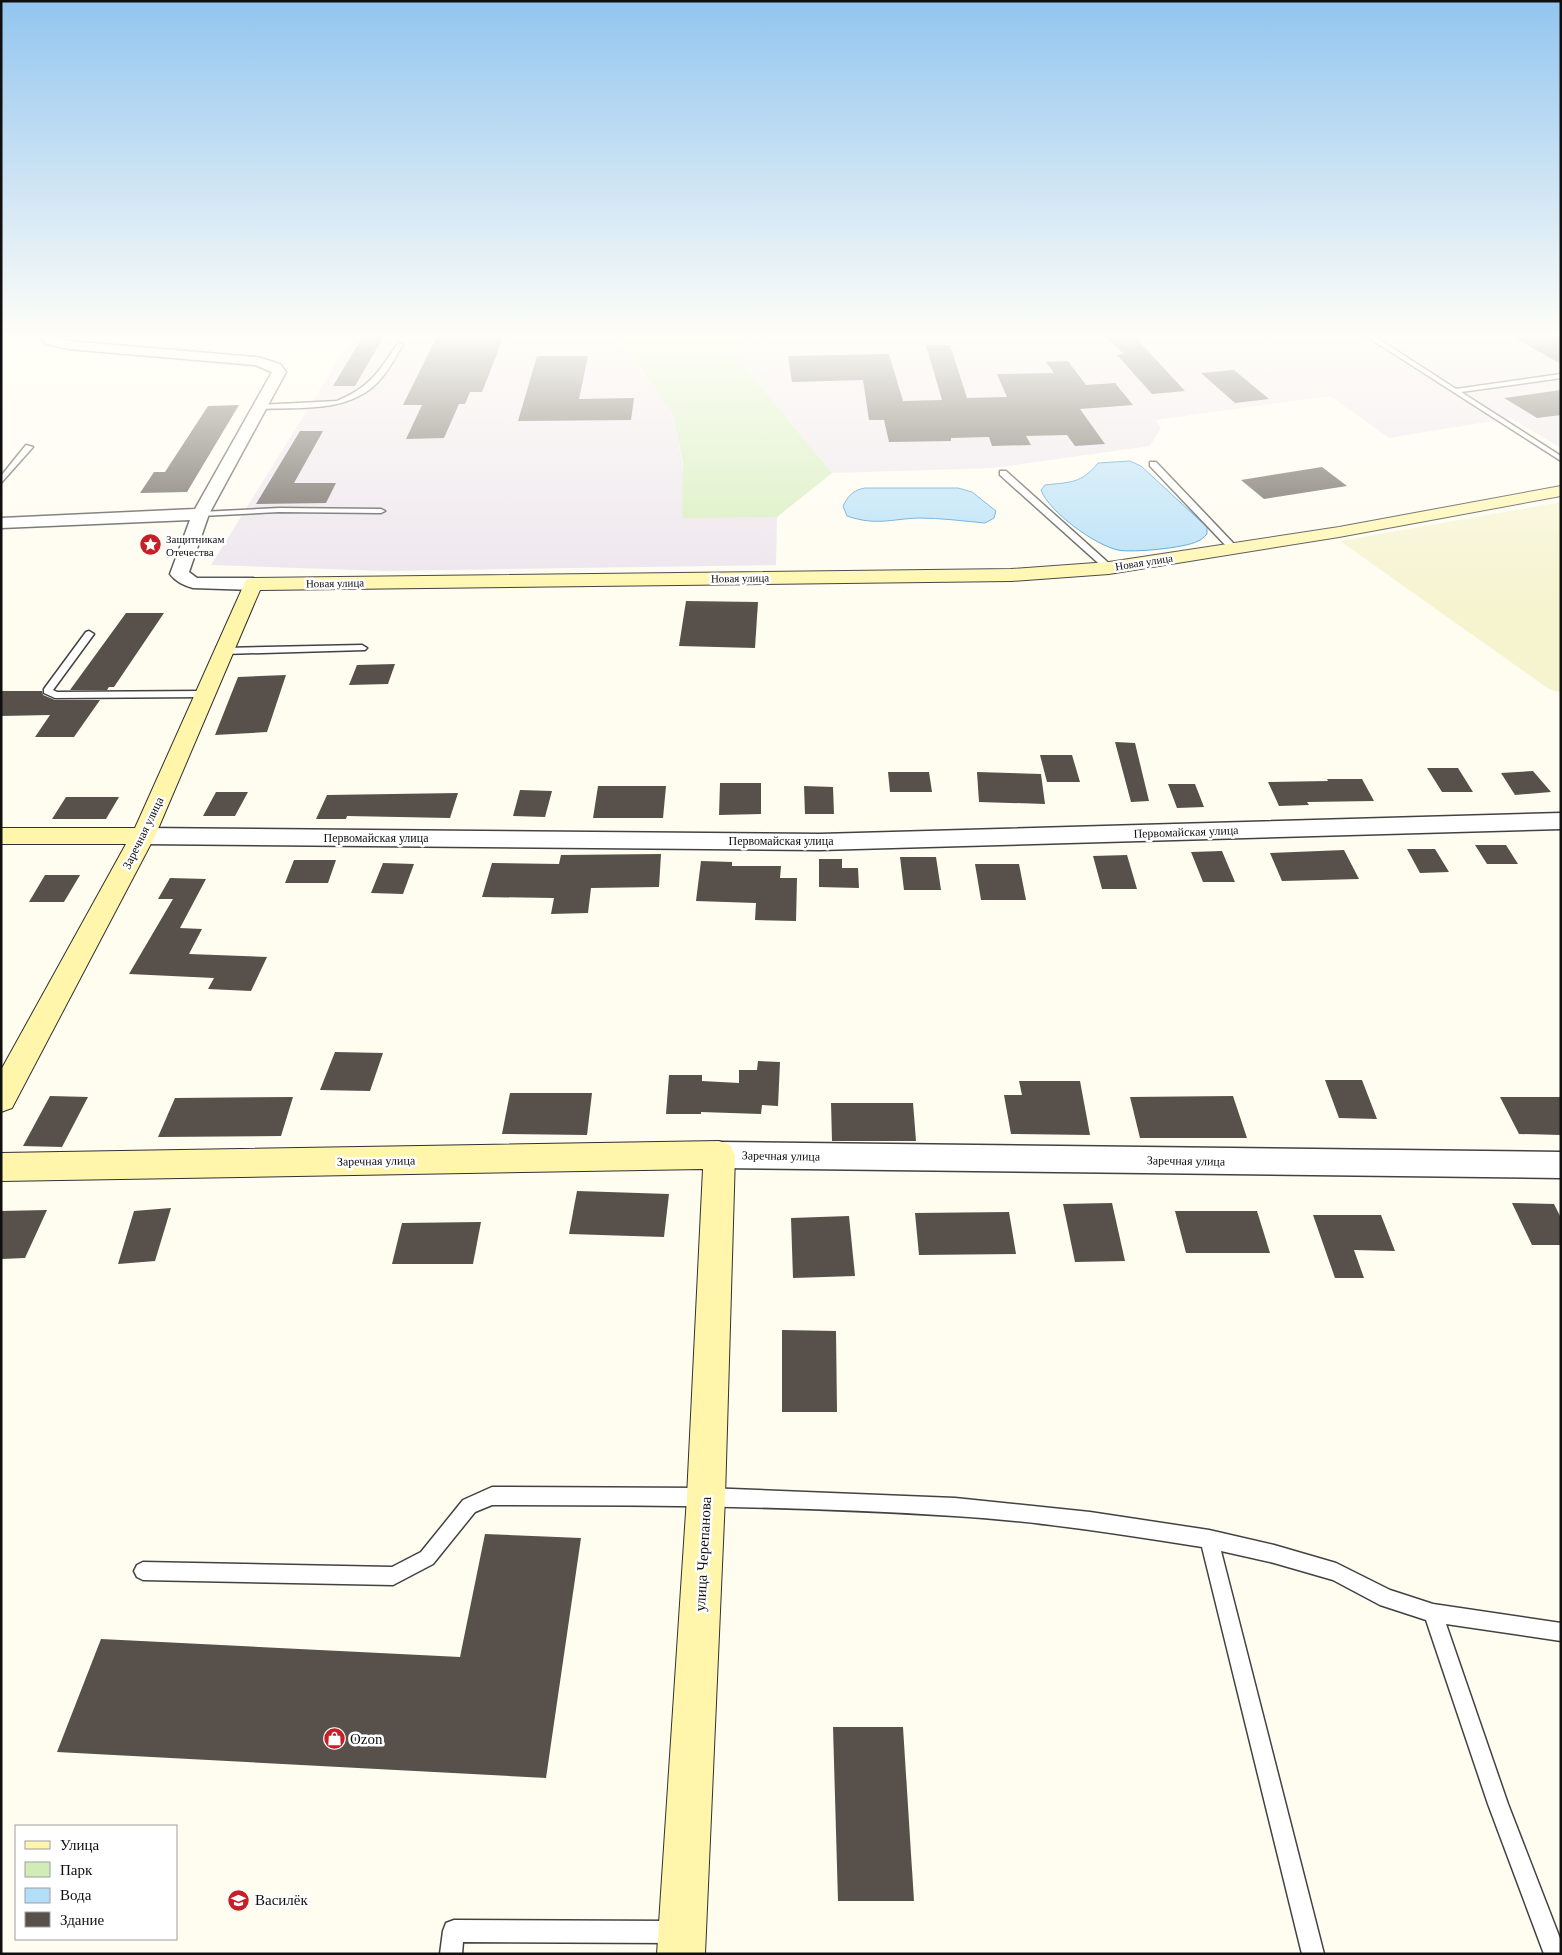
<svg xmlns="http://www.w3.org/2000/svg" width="1562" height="1955" viewBox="0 0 1562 1955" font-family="Georgia,serif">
<rect width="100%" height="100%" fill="#fffcf0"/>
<g fill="#ece3ed">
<path d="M353 336H617L673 414 684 473 682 517H777L776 565 386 571 211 565Z"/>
<path d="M748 336H1561V448L1511 418 1389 438 1330 396 1155 420 1161 428 1150 446 993 468 832 473 734 354Z"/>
</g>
<path fill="#f6f3cf" d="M1561 502V693L1549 689 1340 541Z"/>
<path fill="#d2ecb8" d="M618 336H748L734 354 832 473 777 517 682 518 683 464 673 414Z"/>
<g fill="#b2def9" stroke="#3694d3">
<path d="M1130 461 1141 466 1207 527V534C1204 537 1201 540 1198 541 1186 548 1131 553 1118 550 1095 545 1049 512 1041 490L1045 485C1070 482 1081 484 1098 463Z"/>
<path d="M865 488H958L972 492 996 511 994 518 985 523C963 521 941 518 919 518 891 519 876 526 847 516L843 506C848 496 853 490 865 488Z"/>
</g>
<g fill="#58504a">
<path d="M363 336H384L355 386H333Z"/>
<path d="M437 336H504L482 392H470L465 404H459L444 438 406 439 422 405H403Z"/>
<path d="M1104 336H1134L1185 391 1152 394 1117 355 1124 354Z"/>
<path d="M1511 336H1561V364Z"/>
<path d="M926 345H950L967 398 1007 397 997 374 1054 373 1046 362 1068 361 1086 385 1115 383 1133 405 1080 409 1105 444 1075 446 1067 435 1026 436 1031 445 992 446 989 437 951 438V441L889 442 884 420H869L863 380 792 382 788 356 889 354 903 401 942 400Z"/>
<path d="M537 356H588L579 399 634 398 631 420 518 421Z"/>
<path d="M1234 370 1269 399 1235 403 1201 373Z"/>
<path d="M1561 390V415L1537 418 1504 398Z"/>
<path d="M239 405 187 492 140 493 154 472H165L208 406Z"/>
<path d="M300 431H323L294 483H336L326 503 256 504Z"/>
<path d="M1322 467 1347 486 1264 499 1241 480Z"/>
<path d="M686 601 758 602 755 648 679 646Z"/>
<path d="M126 613H164L114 687H109L107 690H70Z"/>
<path d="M395 664 388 684 349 685 357 665Z"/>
<path d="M286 675 267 732 215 735 238 677Z"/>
<path d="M1 691H42L43 695 55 700H100L74 737H35L50 715 1 716Z"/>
<path d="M1115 742 1135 743 1149 801 1131 802Z"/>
<path d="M1040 755H1072L1080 782H1047Z"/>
<path d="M1427 768H1458L1473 792H1442Z"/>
<path d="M1533 771 1551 792 1515 795 1501 773Z"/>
<path d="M888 772H929L932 792H890Z"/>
<path d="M977 772 1041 774 1045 804 979 802Z"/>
<path d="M1327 779H1362L1374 801 1307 802 1309 805 1279 806 1268 782 1328 781Z"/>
<path d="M720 783H761V814L719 815Z"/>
<path d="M1168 784H1195L1204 807 1177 808Z"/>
<path d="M598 786H666L663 818H593Z"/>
<path d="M804 786 833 787 834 814H805Z"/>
<path d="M520 790 552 791 545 817 513 816Z"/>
<path d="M216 792H248L235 816H203Z"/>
<path d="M458 793 450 818 347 816 346 819H316L327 795Z"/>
<path d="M66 797H119L106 819H52Z"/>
<path d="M1475 845H1506L1518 864H1487Z"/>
<path d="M1407 849H1435L1449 872 1420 873Z"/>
<path d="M1344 850 1359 879 1282 881 1270 853Z"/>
<path d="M1222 851 1235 882H1203L1191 852Z"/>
<path d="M661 854 659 887 591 888 588 913 551 914 554 898 482 897 492 863 559 864 561 855Z"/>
<path d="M1127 855 1137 889H1102L1093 856Z"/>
<path d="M900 857H936L941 890H904Z"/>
<path d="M819 859H842V868H858L859 888 819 887Z"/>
<path d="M294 860H336L328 883H285Z"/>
<path d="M701 861 732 862V866H781L780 878H797L796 921 755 920 756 903 696 901Z"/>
<path d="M383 863 414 864 403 894 371 893Z"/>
<path d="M975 864H1019L1026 900H981Z"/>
<path d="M45 875H80L64 902H29Z"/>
<path d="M170 878 206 879 180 928 202 929 189 954 267 957 251 991 208 989 214 978 129 974 173 899H158Z"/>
<path d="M335 1052 383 1053 370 1091 320 1090Z"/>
<path d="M758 1061 780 1062 778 1106 762 1105 761 1114 701 1112V1114H666L669 1075H702V1081L739 1083V1070H757Z"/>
<path d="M1325 1080H1362L1377 1119 1339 1118Z"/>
<path d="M1019 1081H1080L1090 1135 1011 1134 1004 1095H1022Z"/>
<path d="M510 1093H592L587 1135 502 1134Z"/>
<path d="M50 1096 88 1097 62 1147 23 1146Z"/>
<path d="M1233 1096 1247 1138H1140L1130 1097Z"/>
<path d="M293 1097 281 1136 158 1137 175 1098Z"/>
<path d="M1500 1097H1561V1135L1519 1134Z"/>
<path d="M831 1103H913L916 1141H832Z"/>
<path d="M577 1191 669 1194 664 1237 569 1234Z"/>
<path d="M1112 1203 1125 1261 1075 1262 1063 1204Z"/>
<path d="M1512 1203 1554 1204 1561 1218V1245H1532Z"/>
<path d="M171 1208 155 1261 118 1264 134 1211Z"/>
<path d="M47 1210 25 1258 1 1259V1211Z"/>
<path d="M1175 1211H1257L1270 1253H1186Z"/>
<path d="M1009 1212 1016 1254 919 1255 915 1213Z"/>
<path d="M1313 1215H1381L1395 1251 1354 1250 1364 1278H1335Z"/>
<path d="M849 1216 855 1276 793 1278 791 1218Z"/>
<path d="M481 1222 473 1264H392L402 1223Z"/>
<path d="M782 1330 836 1331 837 1412H782Z"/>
<path d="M485 1534 581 1538 546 1778 57 1752 101 1639 460 1657Z"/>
<path d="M833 1727H903L914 1901H838Z"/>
</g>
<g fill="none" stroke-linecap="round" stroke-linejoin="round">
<defs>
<g id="lane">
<path d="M1366 336H1374L1456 389 1561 374V378L1461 392 1561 456V461Z"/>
<path d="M398 343 403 344C396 357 388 372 377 383 347 413 299 407 259 409L255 407 259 405 337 401C370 387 379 372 398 343Z"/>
<path d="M26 445 33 447 1 483V476Z"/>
<path d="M1150 462H1156L1236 546V550H1230L1150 466Z"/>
<path d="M1000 471H1006L1112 566V570H1106L1000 475Z"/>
<path d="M279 508 381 509 385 511 381 513 279 512 201 516 197 514 201 512Z"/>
<path d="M89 631 94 634 53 690 57 692 205 691 210 694 205 697 55 698 44 693V689L86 632Z"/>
<path d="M362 645 367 648 365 650 223 654 218 651 223 648Z"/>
<path d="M492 1487 706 1488 955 1498 1090 1512 1209 1530 1274 1545 1336 1563 1390 1590 1433 1604 1561 1623V1641L1446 1624 1508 1804 1561 1941V1954H1544L1488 1804 1426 1620 1380 1605 1333 1580 1274 1563 1221 1551 1324 1954H1302L1202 1547C1120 1534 1037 1521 954 1516 800 1506 646 1505 492 1505L475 1512 433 1564 393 1585 143 1580 137 1577 134 1571 137 1565 143 1562 392 1567 421 1552 463 1500Z"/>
<path d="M454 1920 674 1921 682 1924 685 1932 682 1940 674 1943 463 1942 462 1954H440L443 1931 446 1923Z"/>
</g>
<g id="street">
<path d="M40 336H54L68 341 257 357 280 364 286 372 209 514 189 572 197 578H253L259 580 262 584 259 588 253 590 193 588C185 586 175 581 170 574L190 520 1 528V518L195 509 272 372 255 365 68 349 46 344Z"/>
<path d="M1561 813V829L820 850 143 844 135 842 131 836 135 830 143 828 820 834Z"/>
<path d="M719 1142 1561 1152V1178L719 1168 708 1164 704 1155 708 1146Z"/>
</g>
<g id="secondary">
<path d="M1561 486V496L1339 537 1109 574 1011 581 260 590 155 836 12 1108 1 1112V1070L126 844H1V828H135L246 580 253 578 1011 569 1109 562 1339 527Z"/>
<path d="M719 1141 730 1145 735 1155 725 1497 705 1954H657L687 1497 703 1169 1 1181V1153Z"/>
</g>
</defs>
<use href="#lane" stroke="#424242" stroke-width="3"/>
<use href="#street" stroke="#424242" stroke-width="3"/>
<use href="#secondary" stroke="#313131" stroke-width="2"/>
<use href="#lane" fill="#fff" fill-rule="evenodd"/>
<use href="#street" fill="#fff" fill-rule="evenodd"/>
<use href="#secondary" fill="#fff6ab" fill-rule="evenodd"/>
</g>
<linearGradient id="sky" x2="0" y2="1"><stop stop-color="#92c5ef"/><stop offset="0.55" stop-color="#fffef8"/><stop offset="1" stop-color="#fffef8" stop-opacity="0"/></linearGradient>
<rect width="1562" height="610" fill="url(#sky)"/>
<defs>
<symbol id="sight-disc" viewBox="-11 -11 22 22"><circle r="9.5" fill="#c52027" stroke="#fff"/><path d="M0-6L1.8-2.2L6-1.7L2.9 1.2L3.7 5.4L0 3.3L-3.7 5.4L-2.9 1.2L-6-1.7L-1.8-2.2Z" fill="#fff"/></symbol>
<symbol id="shop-disc" viewBox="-11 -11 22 22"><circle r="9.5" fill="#c52027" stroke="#fff"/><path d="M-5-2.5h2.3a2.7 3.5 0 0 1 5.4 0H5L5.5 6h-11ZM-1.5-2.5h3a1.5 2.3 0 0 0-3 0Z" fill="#fff"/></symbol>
<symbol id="school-disc" viewBox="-11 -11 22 22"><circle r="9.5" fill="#c52027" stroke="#fff"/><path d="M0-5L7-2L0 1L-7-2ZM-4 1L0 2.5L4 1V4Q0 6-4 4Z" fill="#fff"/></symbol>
</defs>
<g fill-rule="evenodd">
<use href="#sight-disc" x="138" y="532" width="25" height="25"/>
<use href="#shop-disc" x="322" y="1726" width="25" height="25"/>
<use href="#school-disc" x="226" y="1888" width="25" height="25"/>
</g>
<g text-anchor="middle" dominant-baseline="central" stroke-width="5" stroke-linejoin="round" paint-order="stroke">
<g font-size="11" fill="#0f0f0f" stroke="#fff" text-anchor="start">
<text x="166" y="539">Защитникам<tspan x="166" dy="13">Отечества</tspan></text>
</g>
<g font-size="11" fill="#0f0f0f" stroke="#fff">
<text transform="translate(1144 562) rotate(-9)">Новая улица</text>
<text transform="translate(740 578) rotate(-1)">Новая улица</text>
<text transform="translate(335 583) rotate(-1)">Новая улица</text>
</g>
<g font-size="12" fill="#0f0f0f" stroke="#fff">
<text transform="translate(1186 832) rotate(-2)">Первомайская улица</text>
<text transform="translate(143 833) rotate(-64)">Заречная улица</text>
<text x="376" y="838">Первомайская улица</text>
<text x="781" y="841">Первомайская улица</text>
<text transform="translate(781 1156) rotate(1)">Заречная улица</text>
<text transform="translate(376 1161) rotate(-1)">Заречная улица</text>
<text transform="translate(1186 1161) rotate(1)">Заречная улица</text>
</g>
<g font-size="15" fill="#0f0f0f" stroke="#fff">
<text transform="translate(703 1554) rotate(-87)">улица Черепанова</text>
</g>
<g font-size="15" fill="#0f0f0f" stroke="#fff" text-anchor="start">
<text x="350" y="1739">Ozon</text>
<text x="255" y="1900">Василёк</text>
</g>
</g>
<rect width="1562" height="1955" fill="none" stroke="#0f0f0f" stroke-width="5"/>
<rect x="15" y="1825" width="162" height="115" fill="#ffffff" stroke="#9f9f9f"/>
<rect x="25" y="1841" width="25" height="8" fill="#fff6ab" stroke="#9f9f9f"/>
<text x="60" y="1850" font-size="15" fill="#0f0f0f">Улица</text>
<rect x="25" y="1862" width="25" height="15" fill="#d2ecb8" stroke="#9f9f9f"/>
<text x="60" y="1875" font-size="15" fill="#0f0f0f">Парк</text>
<rect x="25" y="1888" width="25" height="15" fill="#b2def9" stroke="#9f9f9f"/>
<text x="60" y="1900" font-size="15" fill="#0f0f0f">Вода</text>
<rect x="25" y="1912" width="25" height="15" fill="#58504a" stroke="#9f9f9f"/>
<text x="60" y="1925" font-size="15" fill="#0f0f0f">Здание</text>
</svg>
